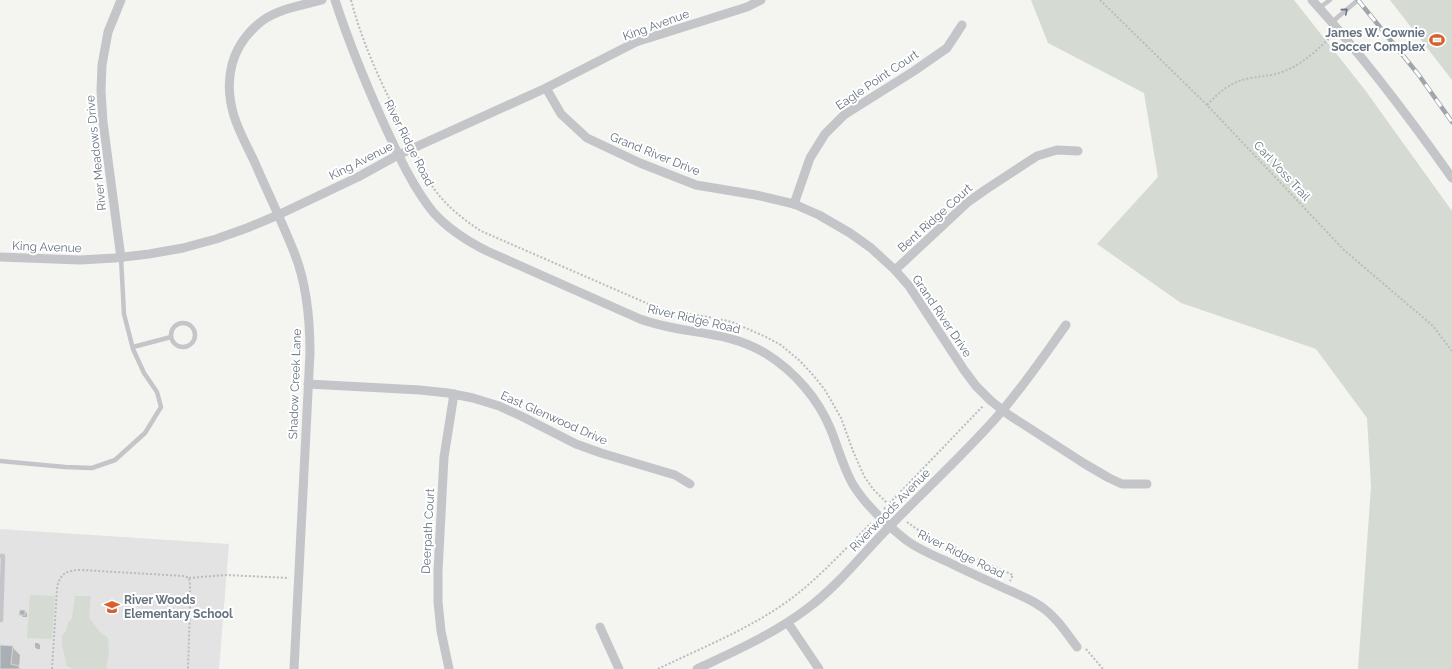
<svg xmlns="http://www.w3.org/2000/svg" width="1452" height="669" viewBox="0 0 1452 669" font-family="Raleway,sans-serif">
<rect width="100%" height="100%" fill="#f4f4f1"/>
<path fill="#e2e3e2" d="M0 529 229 544 219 669H0Z"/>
<g fill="#d5dbd2">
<path d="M1031 0H1294L1365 90 1452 211V669H1358L1371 487 1367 418 1316 349 1181 303 1097 244 1158 177 1144 93 1048 43Z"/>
<path d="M1390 0H1452V80Z"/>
<path d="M30 595 55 596 52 639 27 638Z"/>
<path d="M75 596H91L89 618 100 632 108 638 109 652 106 669H73L67 666 62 645V636L66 631 68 623 72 618Z"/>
</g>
<g fill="#0003">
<path d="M24 611 27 613V617H23L20 614Z"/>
<path d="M35 643H38L40 645V649H37L35 647Z"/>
<path d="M0 646 12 647 20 655 19 668 21 669H0Z"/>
</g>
<g fill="#a9b0b5" stroke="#d5d6d3">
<path d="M20 610H25V615H19Z"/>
<path d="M0 645 13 646 11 664 19 666V669H0Z"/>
</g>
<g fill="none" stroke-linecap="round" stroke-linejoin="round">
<g stroke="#babcbe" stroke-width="2" stroke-dasharray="2 2" stroke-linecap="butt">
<path d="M351 0C364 50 387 95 410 140"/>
<path d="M1100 0 1207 105 1344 250 1433 326 1452 351"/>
<path d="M1207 105C1220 91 1232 81 1251 78 1262 76 1272 76 1282 72 1302 65 1317 50 1332 36"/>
<path d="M418 157C420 162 421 167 424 171 436 198 458 216 481 231L660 309 714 318 732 322 766 337 781 345 800 361 813 375 825 390 841 418 853 451 864 476 873 489 894 510"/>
<path d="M884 509 983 406"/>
<path d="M907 522 924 534 940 542 1013 575 1010 581"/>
<path d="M189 578 226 575 289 578"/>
<path d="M1086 649 1103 669"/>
<path d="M52 669 57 588C60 573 67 570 82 570L184 576 189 578 190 585V610L188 669"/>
<path d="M658 669C703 647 752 628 792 598 821 576 846 548 871 523"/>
</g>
<g stroke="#c3c5c9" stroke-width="4.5">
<path d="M1319 8 1330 0"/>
<path d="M1332 22 1358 0"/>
<circle cx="183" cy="335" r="12"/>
<path d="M133 347 171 337"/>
<path d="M0 461 65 467 92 468 115 460 145 433 161 407 157 392 144 373 133 349 124 314 121 258"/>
<path d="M0 556H3L1 620 0 619"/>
</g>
<g stroke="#c3c5c9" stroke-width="9">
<path d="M335 0C349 43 366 84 384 124 398 154 412 186 433 212 448 229 467 241 487 251L640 319C683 335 724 329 765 353 794 371 818 398 831 430 838 448 843 466 852 483 865 505 886 524 906 540 918 549 932 555 946 561 966 571 986 580 1006 589 1020 595 1037 602 1048 612 1060 622 1068 635 1077 647"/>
<path d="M1312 0C1362 55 1409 117 1452 178"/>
<path d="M546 88 561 114 587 138 640 163 696 185 756 195 794 204 819 215 850 233 871 248 895 270 909 286 964 370 976 386 991 401 1009 415 1085 464 1109 478 1122 484H1147"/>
<path d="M794 204 810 158 825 134 844 115 914 71 947 48 962 25"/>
<path d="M0 257 80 260 115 258 149 254 183 248 216 239 247 228 278 215 358 177 398 155 546 88 636 42 747 7 761 0"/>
<path d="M121 258 103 122 101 91 102 65 108 32 121 0"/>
<path d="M895 270 968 202 985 190 1037 156 1057 150 1078 151"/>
<path d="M308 384 420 390 448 393 473 398 499 406 521 416 576 444 601 453 675 475 690 484"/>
<path d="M788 623 819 669"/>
<path d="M600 627 619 669"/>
<path d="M294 669 310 353C310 319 307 284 294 252 282 222 268 193 255 163 248 148 239 132 234 116 223 79 231 45 262 21 278 9 303 5 322 0"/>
<path d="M449 669 441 631 438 602V572L444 457 454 394"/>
<path d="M697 669C735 651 774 634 808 608 839 585 863 553 891 525 925 490 962 456 995 419 1021 390 1043 357 1066 325"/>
</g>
<defs>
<path id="rail" d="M1358 0 1418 74 1452 122"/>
</defs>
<use href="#rail" stroke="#a1a6ab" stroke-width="4.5"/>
<use href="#rail" stroke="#fff" stroke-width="3" stroke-dasharray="9" stroke-linecap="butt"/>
</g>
<defs><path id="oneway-chevron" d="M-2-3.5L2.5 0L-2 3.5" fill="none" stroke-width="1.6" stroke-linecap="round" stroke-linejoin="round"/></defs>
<use stroke="#6a7684" href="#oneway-chevron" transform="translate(1345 11) rotate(-40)"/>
<defs>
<symbol id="stadium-bare" viewBox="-9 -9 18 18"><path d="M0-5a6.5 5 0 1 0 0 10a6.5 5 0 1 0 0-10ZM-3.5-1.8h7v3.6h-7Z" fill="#d95f2c" stroke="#fff" stroke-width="2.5" paint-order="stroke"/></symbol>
<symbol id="school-bare" viewBox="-9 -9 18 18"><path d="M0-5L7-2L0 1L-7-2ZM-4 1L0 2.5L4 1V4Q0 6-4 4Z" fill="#d95f2c" stroke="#fff" stroke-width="2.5" paint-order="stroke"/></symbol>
</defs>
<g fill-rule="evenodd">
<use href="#stadium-bare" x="1426" y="29" width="22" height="22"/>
<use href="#school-bare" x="101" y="596" width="22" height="22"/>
</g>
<g text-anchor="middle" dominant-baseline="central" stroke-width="4" stroke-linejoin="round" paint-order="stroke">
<g font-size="12" fill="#657280" stroke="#fff">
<text transform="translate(656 25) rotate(-20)">King Avenue</text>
<text transform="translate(877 80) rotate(-34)">Eagle Point Court</text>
<text transform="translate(409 143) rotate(63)">River Ridge Road</text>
<text transform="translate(96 153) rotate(-96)">River Meadows Drive</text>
<text transform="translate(655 154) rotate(22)">Grand River Drive</text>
<text transform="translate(361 161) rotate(-27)">King Avenue</text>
<text transform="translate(1282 171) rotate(47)">Carl Voss Trail</text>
<text transform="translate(935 218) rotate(-42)">Bent Ridge Court</text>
<text transform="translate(47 247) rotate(2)">King Avenue</text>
<text transform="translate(942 316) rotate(56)">Grand River Drive</text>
<text transform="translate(694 319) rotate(13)">River Ridge Road</text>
<text transform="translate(295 384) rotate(-88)">Shadow Creek Lane</text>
<text transform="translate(554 418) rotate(24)">East Glenwood Drive</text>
<text transform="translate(890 510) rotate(-46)">Riverwoods Avenue</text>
<text transform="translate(428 531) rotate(-87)">Deerpath Court</text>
<text transform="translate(961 554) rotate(26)">River Ridge Road</text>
</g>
<g font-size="12" font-weight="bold" fill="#657280" stroke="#fff" text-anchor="end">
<text x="1425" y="33">James W. Cownie<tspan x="1425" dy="14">Soccer Complex</tspan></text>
<text x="124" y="600" text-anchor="start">River Woods<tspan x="124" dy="14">Elementary School</tspan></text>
</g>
</g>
</svg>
